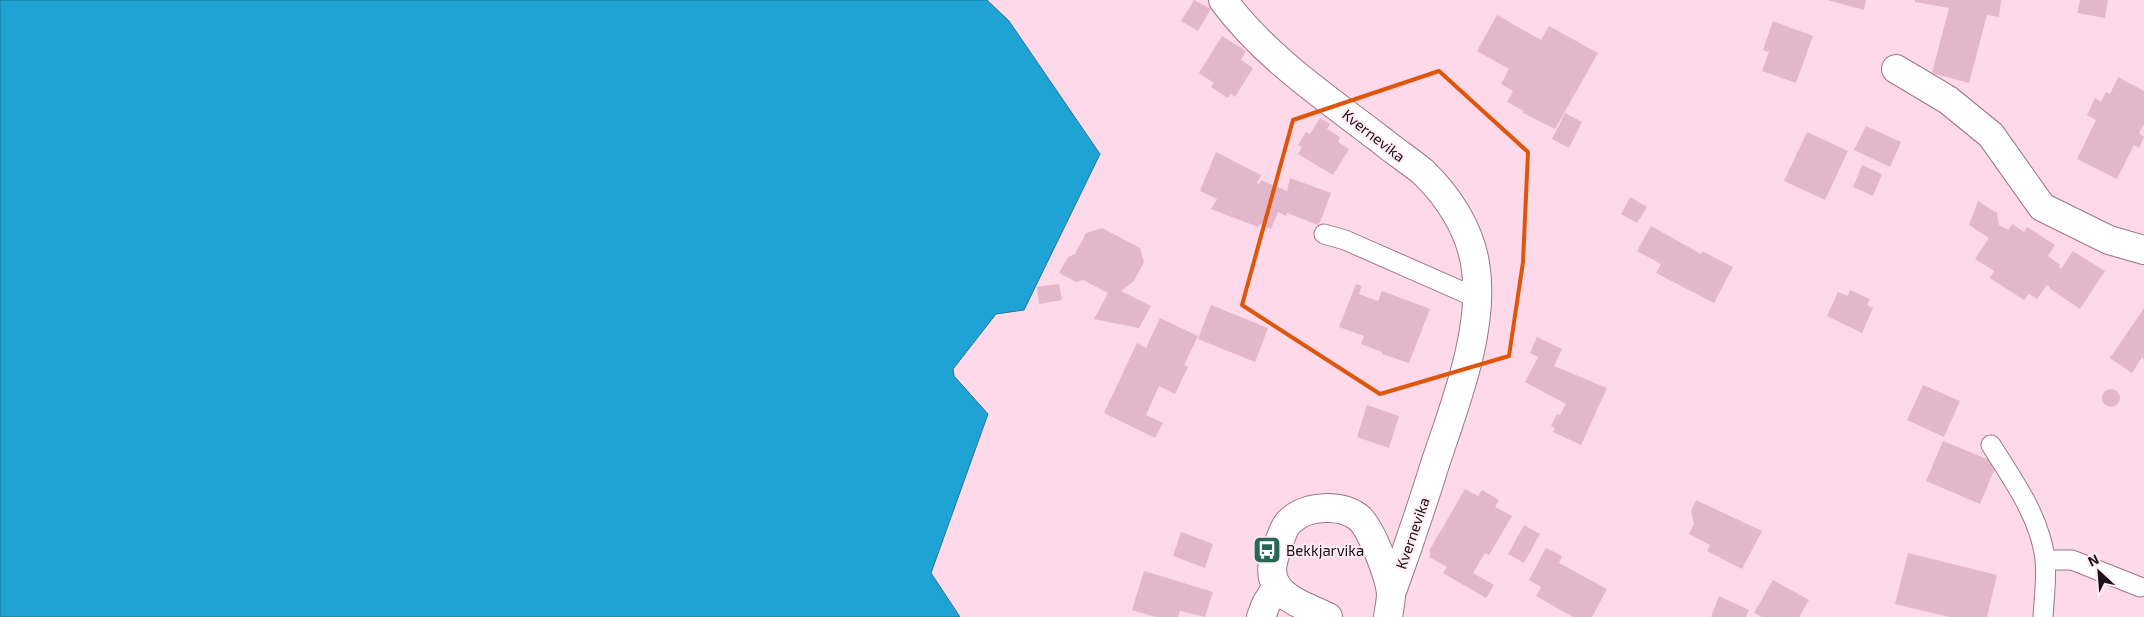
<svg xmlns="http://www.w3.org/2000/svg" width="2144" height="617" viewBox="0 0 2144 617" font-family="'Exo 2',sans-serif">
<rect width="100%" height="100%" fill="#fdd9e9"/>
<path fill="#1ea3d4" stroke="#1e779b" d="M0 0H987L1009 21 1100 154 1024 310 996 314 953 369 954 376 988 414 931 573 960 617H0Z"/>
<g fill="#e2b7ca">
<path d="M1194 0 1211 9 1198 31 1181 21Z"/>
<path d="M1827 0H1866L1864 10Z"/>
<path d="M1915 0H2001L1999 17 1987 15 1969 83 1932 73 1949 8 1915 2Z"/>
<path d="M2080 0H2108L2105 18 2077 13Z"/>
<path d="M1497 15 1541 40 1549 26 1598 53 1555 129 1523 113 1524 111 1507 102 1513 91 1501 84 1509 69 1477 51Z"/>
<path d="M1773 21 1813 36 1796 83 1762 71 1769 52 1763 50Z"/>
<path d="M1222 36 1246 51 1241 60 1253 68 1235 97 1231 94 1228 98 1211 87 1214 83 1199 73Z"/>
<path d="M2118 77 2144 91V124L2139 133 2144 137 2139 148 2134 145 2117 179 2077 159 2096 120 2087 115 2095 98 2101 102 2106 92 2110 94Z"/>
<path d="M1565 113 1582 122 1569 148 1552 139Z"/>
<path d="M1320 118 1330 124 1327 129 1340 137 1338 142 1349 149 1333 175 1298 154 1302 147 1298 145 1306 132 1310 134Z"/>
<path d="M1866 126 1901 142 1890 167 1854 150Z"/>
<path d="M1807 132 1848 151 1825 200 1784 181Z"/>
<path d="M1216 152 1261 175 1257 183 1259 184 1261 180 1287 191 1290 178 1331 193 1321 220 1318 225 1287 213 1286 216 1278 212 1271 229 1260 224 1258 227 1211 209 1217 199 1200 191Z"/>
<path d="M1862 165 1882 174 1873 196 1853 187Z"/>
<path d="M1630 197 1647 207 1637 223 1621 214Z"/>
<path d="M1978 201 1997 213 1999 225 2008 230 2012 224 2024 232 2027 227 2055 245 2048 256 2060 265 2059 267 2061 269 2073 251 2105 271 2080 309 2049 288 2050 287 2047 285 2037 299 2029 294 2024 300 1990 278 1994 271 1975 259 1989 238 1969 225Z"/>
<path d="M1651 226 1701 254 1702 251 1733 267 1714 303 1656 273 1661 264 1637 251Z"/>
<path d="M1102 228 1140 248 1144 262 1134 281 1121 291 1151 306 1139 328 1094 319 1108 293 1083 280 1076 282 1059 273 1068 257 1075 254 1086 233Z"/>
<path d="M1059 284 1062 300 1039 304 1037 287Z"/>
<path d="M1356 284 1362 286 1359 294 1378 301 1382 291 1430 309 1409 363 1382 354V352L1361 344 1364 336 1339 327Z"/>
<path d="M1850 290 1870 299 1867 305 1873 308 1862 333 1827 316 1838 292 1848 296Z"/>
<path d="M1211 305 1268 328 1255 362 1198 339Z"/>
<path d="M2144 308V359L2142 357 2132 373 2110 358Z"/>
<path d="M1160 318 1198 336 1184 365 1188 367 1175 394 1159 386 1146 415 1163 423 1155 438 1104 413 1137 343 1146 348Z"/>
<path d="M1537 337 1562 349 1554 366 1607 388 1581 445 1553 432 1555 428 1551 426 1557 414 1560 415 1566 404 1525 382 1538 357 1530 353Z"/>
<path d="M1923 385 1960 401 1944 437 1907 420Z"/>
<circle cx="2111" cy="398" r="9"/>
<path d="M1367 405 1399 416 1389 448 1357 437Z"/>
<path d="M1943 441 1997 463 1980 504 1926 481Z"/>
<path d="M1465 489 1478 496 1482 490 1499 500 1495 507 1512 516 1489 555 1485 553 1473 573 1494 585 1486 598 1443 573 1447 567 1429 557 1431 552 1429 551Z"/>
<path d="M1696 500 1762 531 1742 569 1707 551 1710 545 1689 534 1694 524 1691 511Z"/>
<path d="M1524 525 1540 534 1524 563 1508 554Z"/>
<path d="M1181 532 1213 544 1205 568 1173 556Z"/>
<path d="M1546 548 1562 556 1559 563 1607 589 1592 617H1573L1536 596 1541 587 1529 580Z"/>
<path d="M1908 553 1997 575 1987 617H1949L1895 604Z"/>
<path d="M1144 571 1213 592 1205 617 1180 611 1178 617H1156L1132 610Z"/>
<path d="M1773 580 1809 600 1799 617H1762L1754 613Z"/>
<path d="M1719 596 1749 610 1746 617H1711Z"/>
</g>
<g fill="none" stroke-linecap="round" stroke-linejoin="round">
<defs>
<g id="lane">
<path d="M1324 234 1345 240 1477 298"/>
<path d="M1991 445C2013 480 2040 517 2045 559 2047 578 2044 598 2043 617"/>
<path d="M2045 560H2072L2140 587"/>
</g>
<g id="street">
<path d="M1223 0C1265 57 1325 97 1381 140 1394 151 1410 161 1423 172 1448 196 1469 228 1475 263 1486 325 1456 402 1436 461 1422 506 1407 550 1391 594"/>
<path d="M1896 69 1948 100 1991 135 2042 207 2109 240 2144 250"/>
<path d="M1261 617 1266 604 1277 586"/>
</g>
<path id="secondary" d="M1328 617C1312 609 1286 601 1276 585 1269 572 1273 561 1277 548 1280 540 1284 526 1290 521 1307 505 1341 504 1358 517 1371 527 1390 578 1391 594 1391 601 1389 610 1388 617"/>
</defs>
<use href="#lane" stroke="#9e7688" stroke-width="21"/>
<use href="#street" stroke="#9e7688" stroke-width="30"/>
<use href="#secondary" stroke="#9e7688" stroke-width="30"/>
<use href="#lane" stroke="#fff" stroke-width="19"/>
<use href="#street" stroke="#fff" stroke-width="28"/>
<use href="#secondary" stroke="#fff" stroke-width="28"/>
</g>
<path fill="none" stroke="#de550c" stroke-width="4" stroke-linejoin="round" d="M1439 71 1528 152 1523 262 1509 356 1380 394 1242 305 1293 120Z"/>
<defs>
<symbol id="bus-square" viewBox="-11 -11 22 22"><rect x="-9" y="-9" width="18" height="18" rx="4" fill="#286753" stroke="#ffecf4"/><path d="M-5-6H5V4H4V6H2V4H-2V6H-4V4H-5ZM-3.5-4V0h7V-4ZM-3.5 1.2v1.5H-2V1.2ZM2 1.2v1.5H3.5V1.2Z" fill="#fff"/></symbol>
</defs>
<g fill-rule="evenodd">
<use href="#bus-square" x="1251" y="534" width="32" height="32"/>
</g>
<g text-anchor="middle" dominant-baseline="central" stroke-width="4" stroke-linejoin="round" paint-order="stroke">
<g font-size="15" fill="#1e0f16" stroke="#ffecf4">
<text transform="translate(1374 135) rotate(38)">Kvernevika</text>
<text transform="translate(1412 533) rotate(-71)">Kvernevika</text>
</g>
<g font-size="15" fill="#1e0f16" stroke="#ffecf4" text-anchor="start">
<text x="1286" y="550">Bekkjarvika</text>
</g>
</g>
<g transform="translate(2099 572) rotate(334)" stroke="#ffecf4" stroke-width="4" paint-order="stroke">
<path d="M0-4L9 19L0 12L-9 19Z" fill="#1e0f16"/>
<text y="-8" font-size="14" font-weight="bold" text-anchor="middle" fill="#1e0f16">N</text>
</g>
</svg>
